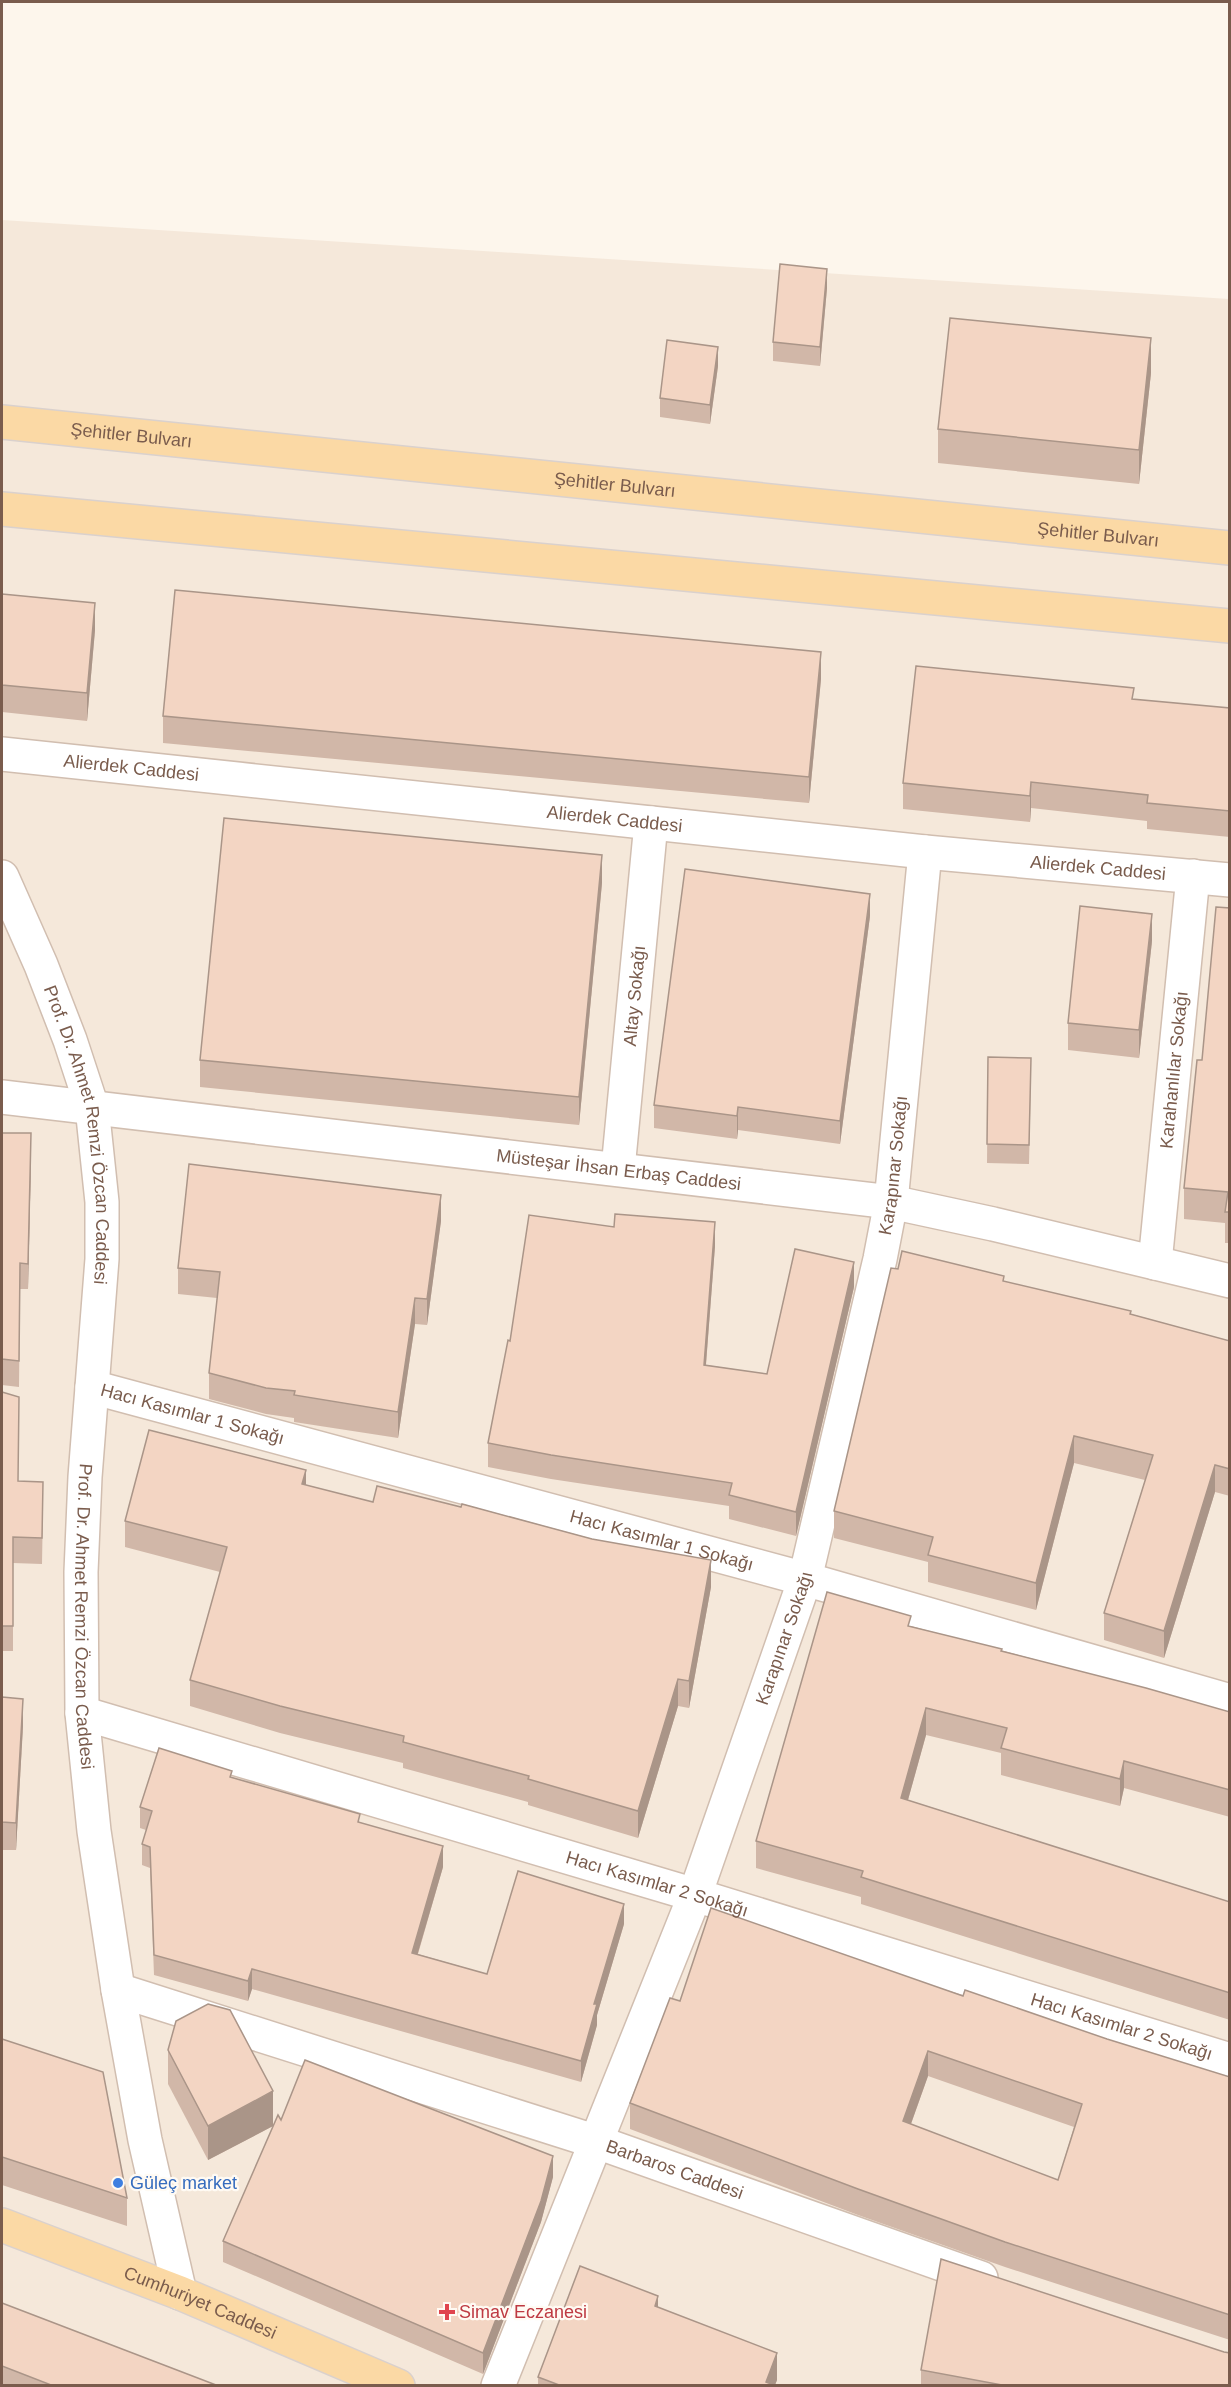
<svg xmlns="http://www.w3.org/2000/svg" width="1231" height="2387" viewBox="0 0 1231 2387" font-family="Arial,sans-serif">
<rect width="100%" height="100%" fill="#fdf6ec"/>
<path fill="#f5e8da" d="M2 220 1229 299V2385H2Z"/>
<g fill="none" stroke-linecap="round" stroke-linejoin="round">
<defs>
<g id="minor">
<path id="s1" d="M2 754 925 852 1230 880"/>
<path id="s2" d="M2 877 41 965 70 1040 92 1107 102 1202V1259L85 1477 81 1572 82 1713 94 1831 118 1990 145 2140 180 2293"/>
<path id="s3" d="M2 1097 891 1202 993 1224 1230 1281"/>
<path id="s4" d="M618 1169 651 823"/>
<path id="s5" d="M1155 1263 1193 876"/>
<path id="s6" d="M92 1387 805 1579 1230 1701"/>
<path id="s7" d="M82 1713 695 1895 1230 2060"/>
<path id="s8" d="M118 1990 597 2142 981 2278"/>
<path id="s9" d="M498 2386 695 1895 805 1579 880 1259 891 1202 925 852"/>
</g>
<g id="major">
<path id="s10" d="M2 422 1230 548"/>
<path d="M2 509 1230 626"/>
<path id="s11" d="M2 2225 180 2293 398 2386"/>
</g>
</defs>
<use href="#minor" stroke="#d1beb0" stroke-width="36"/>
<use href="#major" stroke="#dad1cd" stroke-width="36"/>
<use href="#minor" stroke="#fff" stroke-width="33"/>
<use href="#major" stroke="#fbd9a5" stroke-width="33"/>
</g>
<g fill="#d1b7a8" fill-rule="evenodd">
<path d="M827 288 820 366 773 361V342Z"/>
<path d="M718 366 710 424 660 417V398Z"/>
<path d="M1151 373 1139 484 938 463V429Z"/>
<path d="M2 594 95 630 87 721 2 712Z"/>
<path d="M821 679 809 803 163 743V716Z"/>
<path d="M1134 700 1230 708V837L1147 829V821L1031 808 1030 822 903 809V783Z"/>
<path d="M602 883 579 1125 200 1087V1060Z"/>
<path d="M1230 908V1243H1225V1223L1184 1219V1188L1202 1060Z"/>
<path d="M870 916 840 1144 738 1130 737 1139 654 1128V1105Z"/>
<path d="M1152 941 1139 1058 1068 1050V1023Z"/>
<path d="M988 1057 1031 1077 1029 1164 987 1163Z"/>
<path d="M2 1133 31 1159 28 1289H20L19 1387 2 1385Z"/>
<path d="M441 1221 427 1325 415 1324 398 1438 294 1422V1418L266 1414 209 1399V1373L217 1298 178 1294V1268Z"/>
<path d="M715 1246 706 1365 767 1374 854 1287 796 1536 729 1519V1506L551 1479 488 1467V1443L510 1341Z"/>
<path d="M898 1269 1004 1282 1131 1314 1230 1341V1496L1215 1492 1164 1658 1104 1640V1613L1145 1480 1074 1463 1036 1610 928 1582V1562L834 1538V1511Z"/>
<path d="M2 1392 18 1481 43 1507 42 1564 13 1563V1651H2Z"/>
<path d="M306 1485 711 1587 689 1708 678 1706 638 1838 528 1805V1802L403 1768V1763L280 1733 190 1706V1680L220 1572 125 1547V1521Z"/>
<path d="M911 1626 1230 1712V1817L1124 1788 1120 1806 1001 1775V1753L926 1735 908 1800 1230 1902V2020L861 1904V1897L756 1868V1841Z"/>
<path d="M2 1697 23 1726 16 1850H2Z"/>
<path d="M232 1777 360 1822 443 1867 418 1954 487 1974 624 1924 597 2015V2025L581 2082 252 1989 248 2001 154 1975 150 1868 142 1865V1844L146 1830 140 1828V1807Z"/>
<path d="M963 1996 1230 2077V2340L1005 2267 858 2215 630 2129V2103L680 2001ZM928 2076 1074 2127 1058 2180 911 2124Z"/>
<path d="M2 2039 127 2198V2226L2 2185Z"/>
<path d="M168 2050 273 2126 208 2160 168 2084Z"/>
<path d="M281 2120 553 2177 541 2222 483 2374 223 2262V2241Z"/>
<path d="M2 2303 216 2385H2Z"/>
<path d="M658 2307 777 2380 775 2385H538V2377Z"/>
<path d="M1224 2352 1230 2385H921V2370Z"/>
</g>
<g fill="#aa9588">
<path d="M827 269V288L820 366V347Z"/>
<path d="M1151 338V373L1139 484V450Z"/>
<path d="M718 347V366L710 424V405Z"/>
<path d="M95 603V630L87 721V693Z"/>
<path d="M821 652V679L809 803V777Z"/>
<path d="M1031 782V808L1030 822V796Z"/>
<path d="M602 855V883L579 1125V1097Z"/>
<path d="M870 894V916L840 1144V1121Z"/>
<path d="M1152 914V941L1139 1058V1030Z"/>
<path d="M738 1107V1130L737 1139V1116Z"/>
<path d="M31 1133V1159L28 1289V1264Z"/>
<path d="M441 1195V1221L427 1325V1299Z"/>
<path d="M715 1222V1246L704 1389V1365Z"/>
<path d="M854 1262V1287L796 1536V1512Z"/>
<path d="M415 1298V1324L398 1438V1412Z"/>
<path d="M1074 1436V1463L1036 1610V1583Z"/>
<path d="M1215 1465V1492L1164 1658V1631Z"/>
<path d="M306 1470V1496L302 1484Z"/>
<path d="M711 1560V1587L689 1708V1681Z"/>
<path d="M678 1679V1706L638 1838V1811Z"/>
<path d="M23 1699V1726L16 1850V1823Z"/>
<path d="M926 1708V1735L901 1825V1798Z"/>
<path d="M1124 1761V1788L1120 1806V1779Z"/>
<path d="M443 1846V1867L412 1973V1953Z"/>
<path d="M624 1904V1924L597 2015V2025L581 2082V2061L594 2004Z"/>
<path d="M252 1969V1989L248 2001V1981Z"/>
<path d="M928 2051V2076L903 2146V2121Z"/>
<path d="M273 2091V2126L208 2160V2126Z"/>
<path d="M553 2156V2177L541 2222 483 2374V2353Z"/>
<path d="M658 2296V2323L655 2306Z"/>
<path d="M777 2353V2380L775 2385 766 2382Z"/>
</g>
<g fill="#f3d5c3" stroke="#aa9588" stroke-width="1.5" fill-rule="evenodd">
<path d="M780 264 827 269 820 347 773 342Z"/>
<path d="M950 318 1151 338 1139 450 938 429Z"/>
<path d="M667 340 718 347 710 405 660 398Z"/>
<path d="M175 590 821 652 809 777 163 716Z"/>
<path d="M2 594 95 603 87 693 2 685Z"/>
<path d="M916 666 1134 688 1132 699 1230 708V811L1147 803 1148 795 1031 782 1030 796 903 783Z"/>
<path d="M224 818 602 855 579 1097 200 1060Z"/>
<path d="M685 869 870 894 840 1121 738 1107 737 1116 654 1105Z"/>
<path d="M1080 906 1152 914 1139 1030 1068 1023Z"/>
<path d="M1216 907 1230 908V1212H1225L1228 1192 1184 1188 1197 1060H1202Z"/>
<path d="M988 1057 1031 1058 1029 1145 987 1144Z"/>
<path d="M2 1133H31L28 1264 20 1263 19 1361 2 1359Z"/>
<path d="M189 1164 441 1195 427 1299 415 1298 398 1412 294 1395 295 1391 266 1388 209 1373 220 1272 178 1268Z"/>
<path d="M615 1214 715 1222 704 1365 767 1374 795 1249 854 1262 796 1512 729 1495 732 1483 551 1455 488 1443 508 1340 510 1341 529 1215 614 1227Z"/>
<path d="M902 1251 1004 1276 1003 1281 1131 1311 1130 1314 1230 1341V1469L1215 1465 1164 1631 1104 1613 1153 1455 1074 1436 1036 1583 928 1555 933 1537 834 1511 891 1268 898 1269Z"/>
<path d="M2 1392 19 1397 18 1481 43 1482 42 1538 13 1537V1626H2Z"/>
<path d="M149 1430 306 1470 302 1484 373 1502 377 1486 461 1507 462 1504 592 1539 711 1560 689 1681 678 1679 638 1811 528 1779 529 1776 403 1742 404 1736 280 1706 190 1680 227 1547 125 1521Z"/>
<path d="M827 1592 911 1616 908 1626 1002 1649 1001 1651 1146 1688 1230 1712V1790L1124 1761 1120 1779 1001 1748 1007 1728 926 1708 901 1798 1230 1902V1993L861 1877 863 1871 756 1841Z"/>
<path d="M2 1697 23 1699 16 1823 2 1822Z"/>
<path d="M159 1748 232 1771 230 1777 360 1814 358 1822 443 1846 412 1953 487 1974 518 1871 624 1904 594 2004H597L581 2061 252 1969 248 1981 154 1955 150 1847 142 1844 152 1811 140 1807Z"/>
<path d="M711 1908 963 1996 965 1990 1107 2039 1230 2077V2315L1005 2242 858 2189 630 2103 670 1998 680 2001ZM928 2051 1082 2104 1058 2180 903 2121Z"/>
<path d="M208 2004 230 2010 273 2091 208 2126 168 2050 176 2021Z"/>
<path d="M2 2039 103 2072 127 2198 2 2157Z"/>
<path d="M305 2060 553 2156 541 2201 483 2353 223 2241 278 2115 281 2120Z"/>
<path d="M941 2259 1224 2352 1230 2353V2385H1002L921 2370Z"/>
<path d="M580 2266 658 2296 655 2306 777 2353 766 2382 774 2385H559L538 2377Z"/>
<path d="M2 2303 216 2385H51L2 2366Z"/>
</g>
<circle fill="#3f7fe0" stroke="#fffaf3" stroke-width="2" cx="118" cy="2183" r="6"/>
<path fill="#e0444e" stroke="#fffaf3" stroke-width="2" d="M444 2303h6v6h6v6h-6v6h-6v-6h-6v-6h6z"/>
<g text-anchor="middle" dominant-baseline="central" stroke-width="4.5" stroke-linejoin="round" paint-order="stroke">
<g font-size="18" fill="#7a5c4d" stroke="#fffaf3">
<text stroke="none"><textPath href="#s10" startOffset="130">Şehitler Bulvarı</textPath></text>
<text stroke="none"><textPath href="#s10" startOffset="616">Şehitler Bulvarı</textPath></text>
<text stroke="none"><textPath href="#s10" startOffset="1102">Şehitler Bulvarı</textPath></text>
<text stroke="none"><textPath href="#s1" startOffset="130">Alierdek Caddesi</textPath></text>
<text stroke="none"><textPath href="#s1" startOffset="616">Alierdek Caddesi</textPath></text>
<text stroke="none"><textPath href="#s1" startOffset="1102">Alierdek Caddesi</textPath></text>
<text stroke="none"><textPath href="#s4" startOffset="174">Altay Sokağı</textPath></text>
<text stroke="none"><textPath href="#s5" startOffset="194">Karahanlılar Sokağı</textPath></text>
<text stroke="none"><textPath href="#s2" startOffset="272">Prof. Dr. Ahmet Remzi Özcan Caddesi</textPath></text>
<text stroke="none"><textPath href="#s9" startOffset="1287">Karapınar Sokağı</textPath></text>
<text stroke="none"><textPath href="#s3" startOffset="621">Müsteşar İhsan Erbaş Caddesi</textPath></text>
<text stroke="none"><textPath href="#s6" startOffset="104">Hacı Kasımlar 1 Sokağı</textPath></text>
<text stroke="none"><textPath href="#s6" startOffset="590">Hacı Kasımlar 1 Sokağı</textPath></text>
<text stroke="none"><textPath href="#s2" startOffset="758">Prof. Dr. Ahmet Remzi Özcan Caddesi</textPath></text>
<text stroke="none"><textPath href="#s9" startOffset="801">Karapınar Sokağı</textPath></text>
<text stroke="none"><textPath href="#s7" startOffset="600">Hacı Kasımlar 2 Sokağı</textPath></text>
<text stroke="none"><textPath href="#s7" startOffset="1086">Hacı Kasımlar 2 Sokağı</textPath></text>
<text stroke="none"><textPath href="#s8" startOffset="585">Barbaros Caddesi</textPath></text>
<text stroke="none"><textPath href="#s11" startOffset="213">Cumhuriyet Caddesi</textPath></text>
</g>
<g font-size="18" fill="#366cbe" stroke="#fffaf3" text-anchor="start">
<text x="130" y="2183">Güleç market</text>
</g>
<g font-size="18" fill="#be3a42" stroke="#fffaf3" text-anchor="start">
<text x="459" y="2312">Simav Eczanesi</text>
</g>
</g>
<rect width="1231" height="2387" fill="none" stroke="#7a5c4d" stroke-width="6"/>
</svg>
